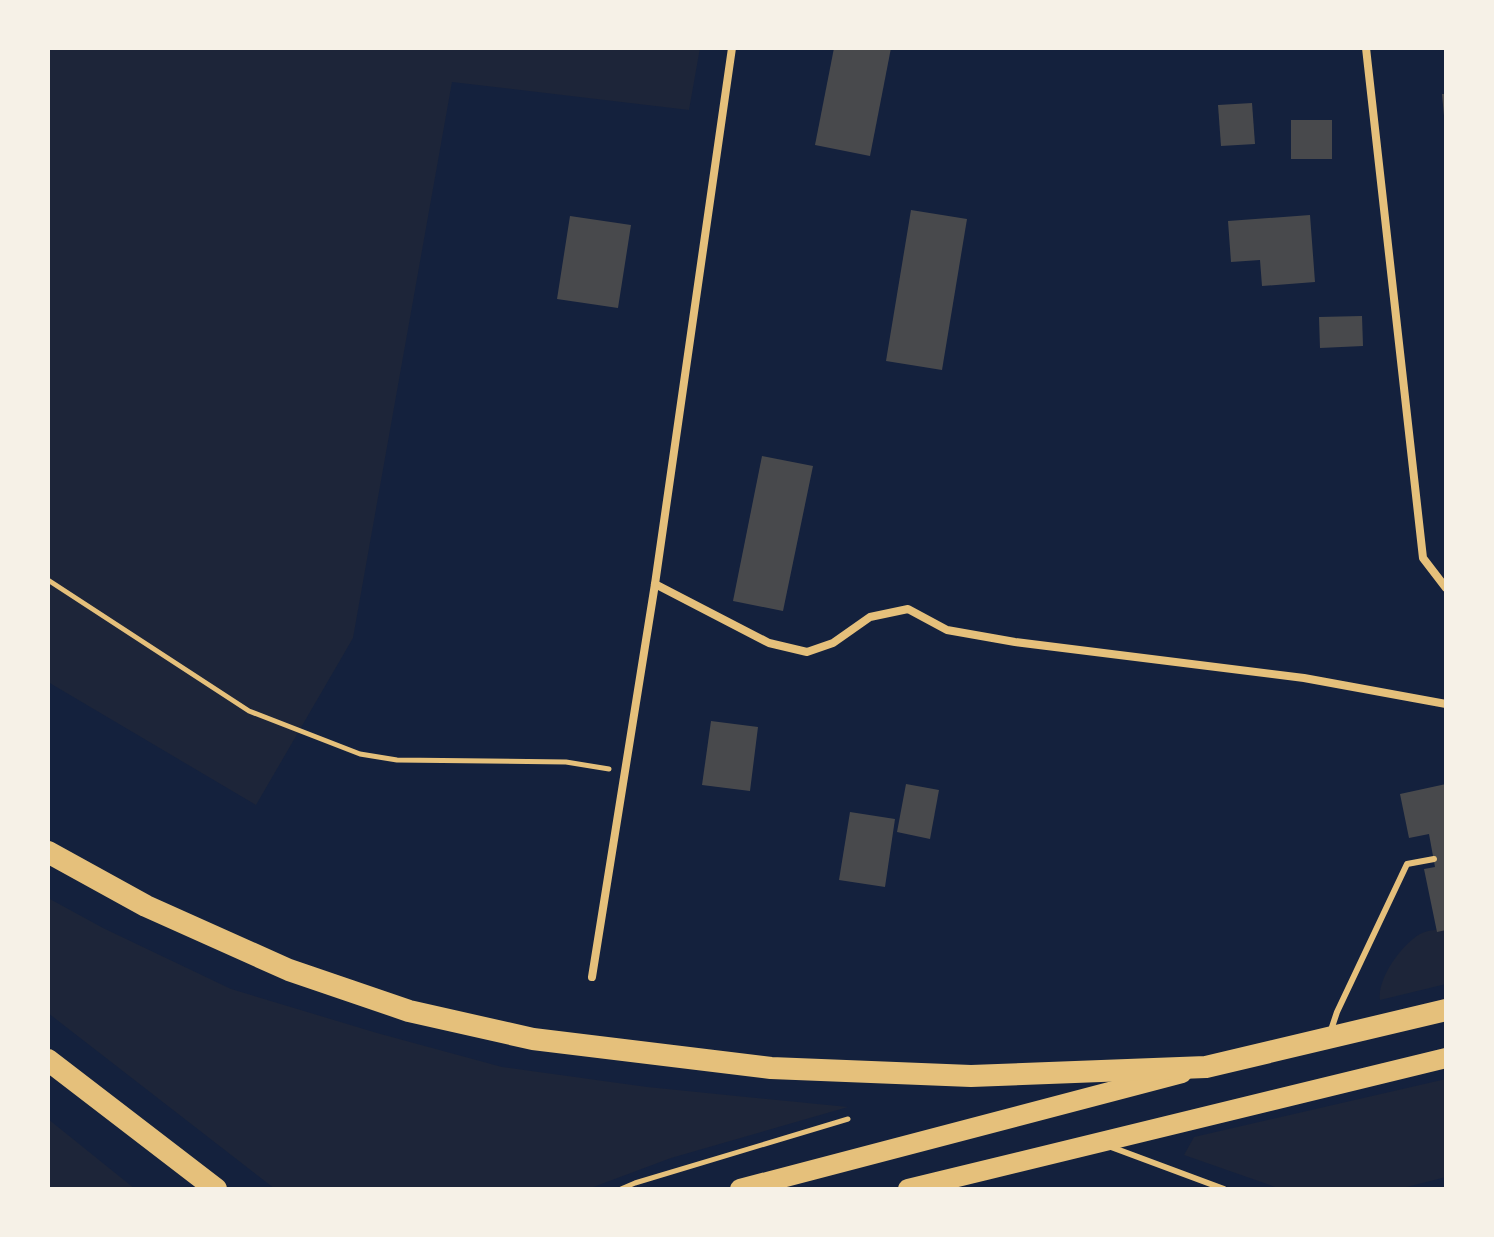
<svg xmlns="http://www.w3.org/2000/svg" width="1494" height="1237" viewBox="0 0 1494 1237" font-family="Mulish,sans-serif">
<rect width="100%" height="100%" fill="#14213d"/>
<g fill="#1d2539">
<path d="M48 48H700L689 110 452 82 353 638 256 805 48 682Z"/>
<path d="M48 898 103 928 231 989 377 1033 502 1067 647 1087 848 1107 671 1158 588 1189H275L48 1013Z"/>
<path d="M1446 928V984L1380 1000C1377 979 1401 945 1420 934 1427 930 1438 930 1446 928Z"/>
<path d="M1446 1079V1177L1399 1189H1281L1184 1155 1194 1137Z"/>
<path d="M48 1119 135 1189H48Z"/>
</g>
<g fill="#48494c">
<path d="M834 48H891L870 156 815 145Z"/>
<path d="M1442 94H1446V116H1444Z"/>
<path d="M1252 103 1255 144 1221 146 1218 105Z"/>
<rect x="1291" y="120" width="41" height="39"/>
<path d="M911 210 967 219 942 370 886 361Z"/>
<path d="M1310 215 1315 282 1262 286 1260 260 1231 262 1228 221Z"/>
<path d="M570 216 631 225 618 308 557 299Z"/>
<path d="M1362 316 1363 346 1320 348 1319 317Z"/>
<path d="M762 456 813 466 783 611 733 601Z"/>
<path d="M711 721 758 727 750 791 702 785Z"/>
<path d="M906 784 939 790 930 839 897 832Z"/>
<path d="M1446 784V930L1437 932 1424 869 1435 867 1429 834 1409 838 1400 794Z"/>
<path d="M850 812 895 819 885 887 839 880Z"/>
</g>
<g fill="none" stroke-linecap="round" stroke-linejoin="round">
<g stroke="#e5c07b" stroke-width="5">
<path d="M48 580 249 711 360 754 397 760 566 762 609 769"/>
<path d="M621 1189 635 1183 848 1119"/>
</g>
<g stroke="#e5c07b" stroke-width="6">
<path d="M1330 1033 1337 1012 1407 864 1434 859"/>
<path d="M1111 1147 1224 1189"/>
</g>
<g stroke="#e5c07b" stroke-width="8">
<path d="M1366 48 1423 558 1446 588"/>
<path d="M655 584 769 643 807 652 833 643 870 617 908 609 947 630 1015 642 1304 678 1446 704"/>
<path d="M592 977 655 584 732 48"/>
</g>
<g stroke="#e5c07b" stroke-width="20">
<path d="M740 1189 1182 1073"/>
<path d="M908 1189 1446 1058"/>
</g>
<g stroke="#e5c07b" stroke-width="22">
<path d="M48 852 146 906 289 970 409 1011 533 1039 771 1068 971 1076 1206 1067 1446 1010"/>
<path d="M48 1060 216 1189"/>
</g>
</g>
<rect width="1494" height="1237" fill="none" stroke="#f6f1e7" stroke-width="100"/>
</svg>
